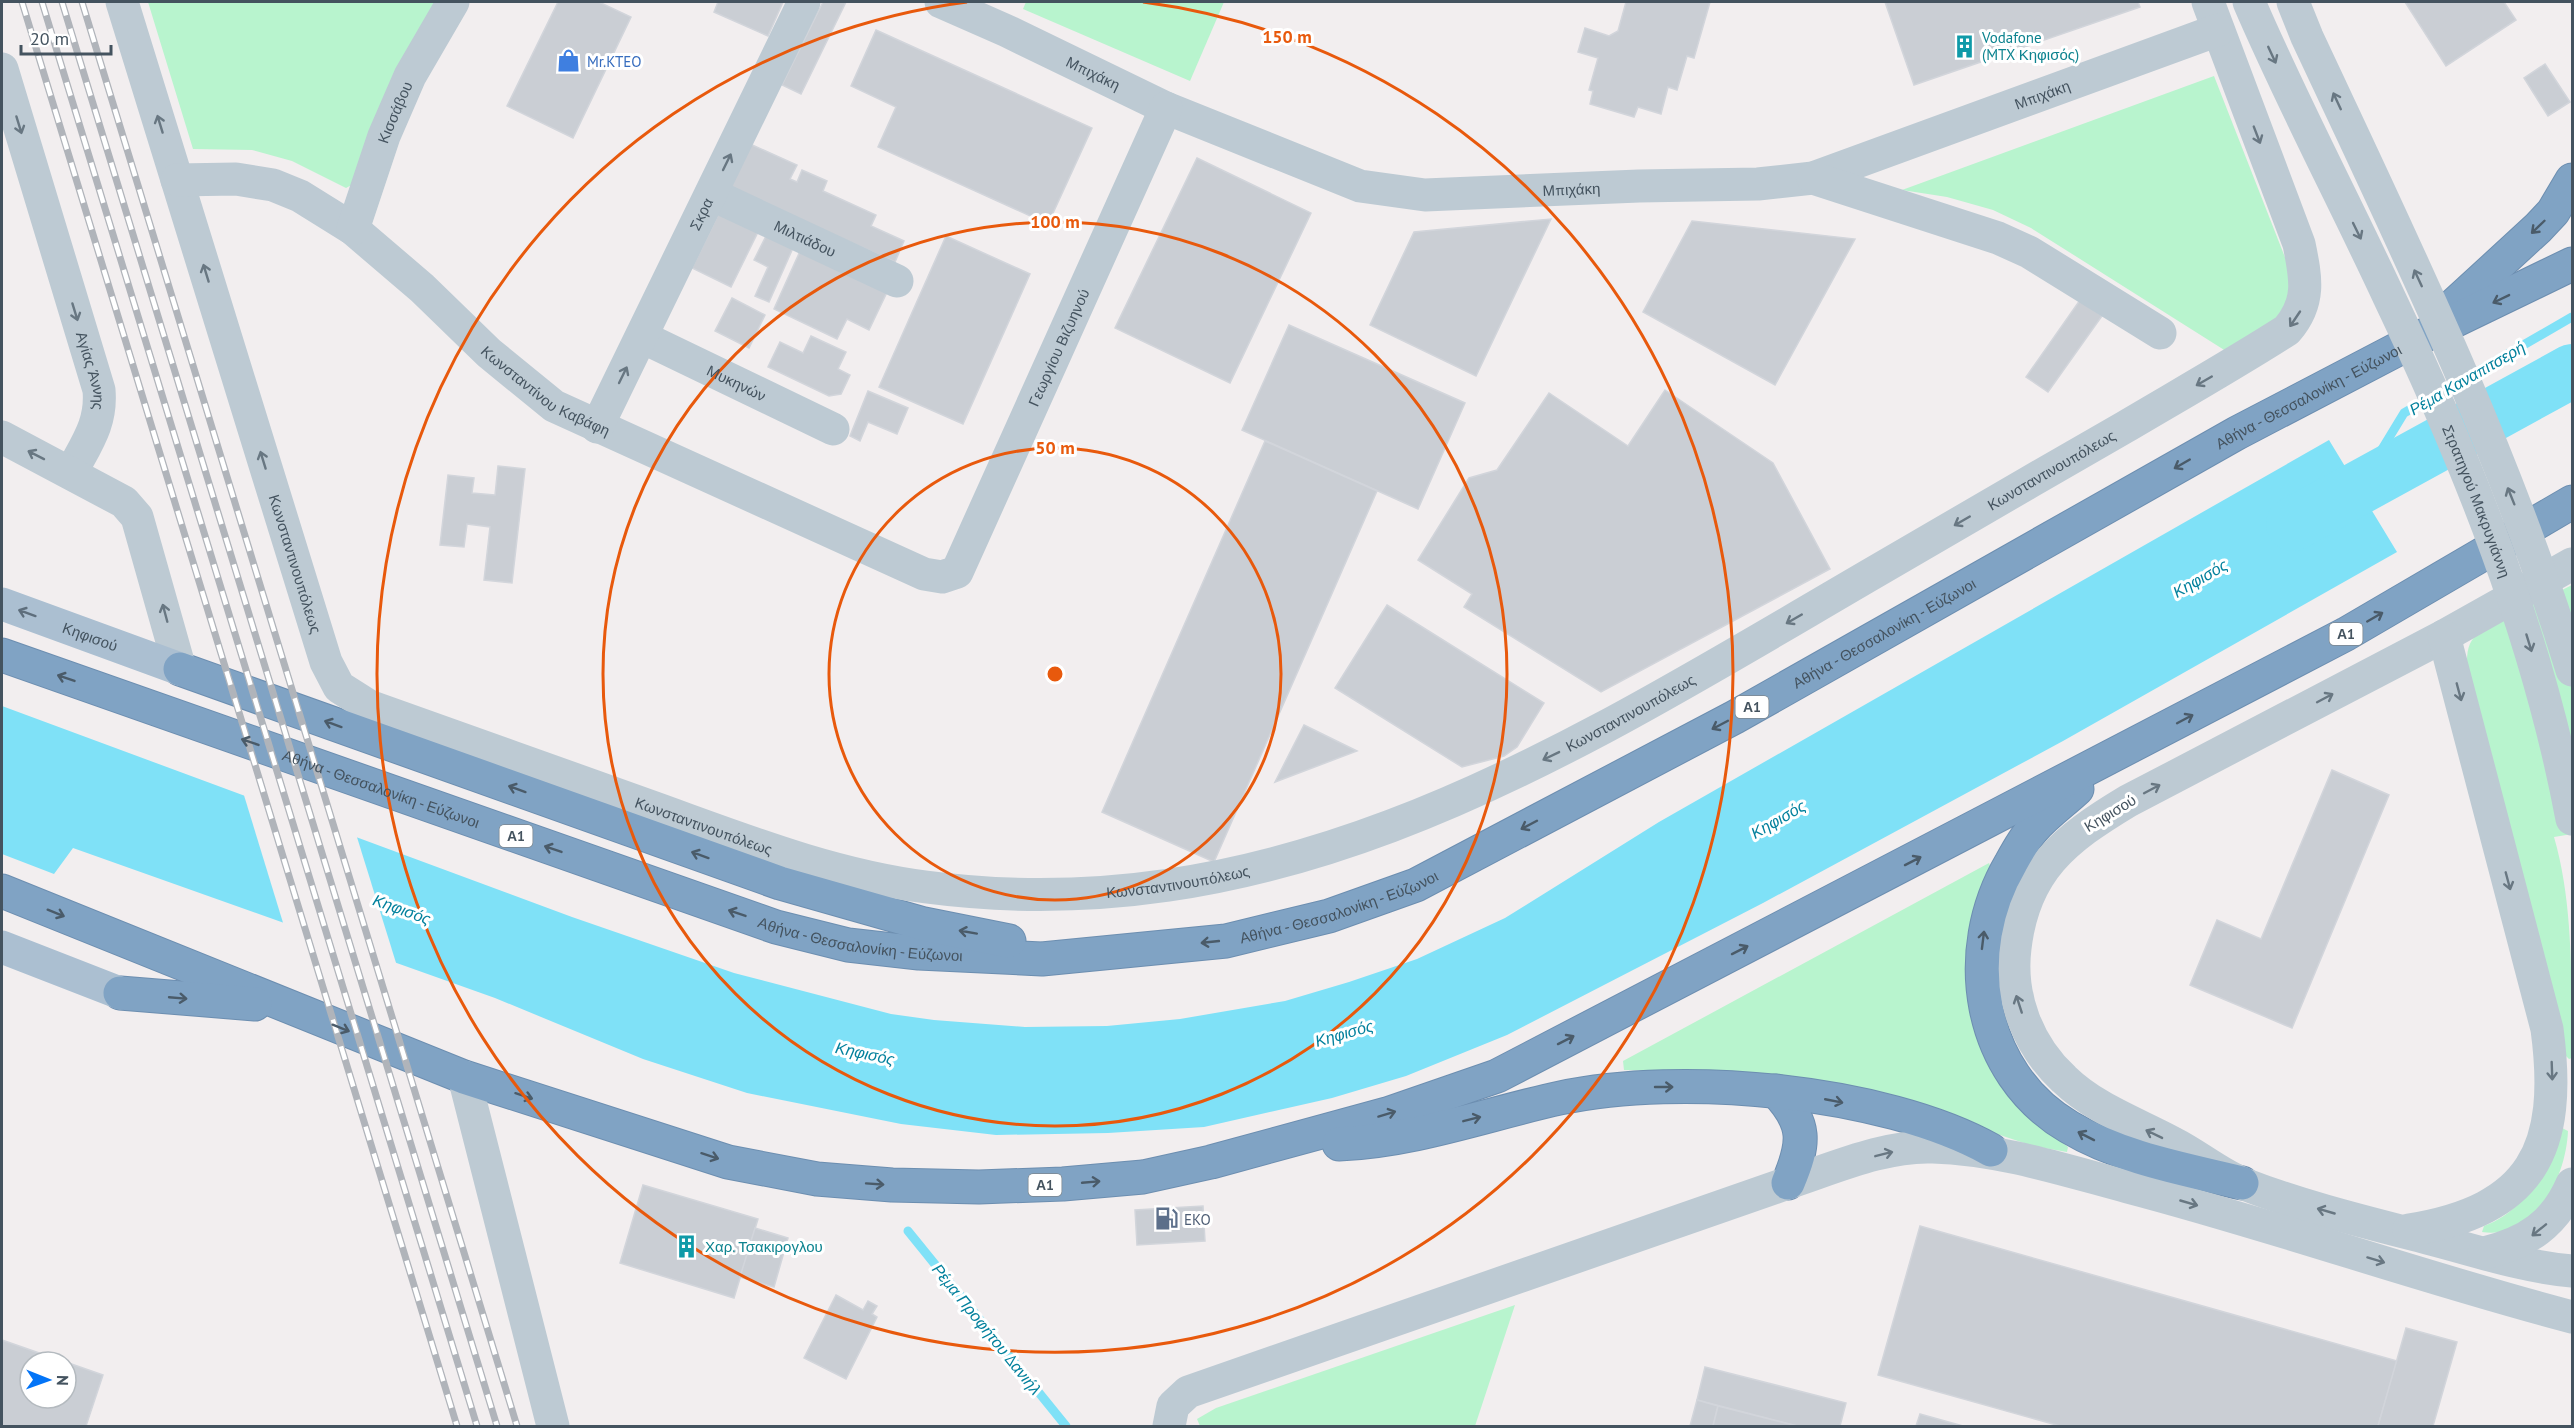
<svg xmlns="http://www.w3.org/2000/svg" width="2574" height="1428" viewBox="0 0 2574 1428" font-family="'PT Sans',sans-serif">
<rect width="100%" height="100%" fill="#f2eeef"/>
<g fill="#b8f4ce">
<path d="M148 2H438L359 181 346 188 292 161 252 150 193 149Z"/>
<path d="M1026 2H1224L1190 81 1023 9Z"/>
<path d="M2214 76 2288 265 2290 290 2285 313 2229 353 2031 228 1993 210 1947 197 1902 190Z"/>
<path d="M2572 585V834L2554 837C2574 906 2571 983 2572 1054V1058L2569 1059 2565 1055 2467 662C2467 647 2470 639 2482 630Z"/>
<path d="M1989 863 1991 868 1980 904 2026 1114 2068 1147 2067 1152 2033 1146 1991 1132 1708 1072 1624 1070 1623 1061Z"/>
<path d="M2562 1128 2568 1131C2566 1176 2537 1240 2482 1232L2484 1226C2529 1210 2541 1167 2562 1128Z"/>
<path d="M1515 1305 1475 1426H1200L1197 1419 1216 1408Z"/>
</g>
<path fill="#7fe1f7" d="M2329 440 2397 552 2063 741 1763 903 1507 1035 1406 1076 1332 1098 1204 1127 1108 1133 996 1135 901 1124 747 1093 643 1059 495 998 73 848 54 874 2 854V706L572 917 734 973 891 1014 934 1020 1025 1027 1107 1026 1180 1019 1285 1001 1349 982 1417 959 1505 918 1659 822Z"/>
<path fill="#f2eeef" d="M243 792 356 834 397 966 284 926Z"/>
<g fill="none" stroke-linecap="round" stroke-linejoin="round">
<g stroke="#7fe1f7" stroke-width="9">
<path d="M2468 377 2572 317"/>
<path d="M2359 487 2404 413 2430 398"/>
<path d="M908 1231 1066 1426"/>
</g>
<path stroke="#7fe1f7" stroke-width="54" d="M2293 524 2572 371"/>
</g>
<g fill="#caced4" stroke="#d2d5db" stroke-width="1.5">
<path d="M558 2H599L631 17 573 138 507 106Z"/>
<path d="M718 2H783L768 36 714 12Z"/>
<path d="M823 2H846L801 94 782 85Z"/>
<path d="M1626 2H1710L1694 58 1687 56 1677 90 1668 87 1661 114 1638 107 1634 117 1590 104 1593 91 1589 90 1598 58 1578 52 1585 28 1609 36 1618 31Z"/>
<path d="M1885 2H2138L2140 7 1914 85Z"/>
<path d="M2405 2H2504L2516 20 2446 66Z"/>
<path d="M876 30 1092 128 1048 224 878 147 896 107 851 86Z"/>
<path d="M2545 64 2570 102 2548 116 2524 78Z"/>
<path d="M750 144 797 165 790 179 797 182 802 170 827 181 823 191 876 215 871 226 904 241 895 262 730 189Z"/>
<path d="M1197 158 1311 213 1230 383 1115 328Z"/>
<path d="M719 213 758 232 731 287 692 268Z"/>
<path d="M1551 219 1476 376 1370 325 1414 232Z"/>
<path d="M1692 221 1855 239 1775 385 1643 312Z"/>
<path d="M766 236 793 248 769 302 755 296 768 267 754 260Z"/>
<path d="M946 236 1030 274 963 424 879 387Z"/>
<path d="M801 249 888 290 869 330 847 319 837 339 774 309Z"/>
<path d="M732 298 765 315 749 348 715 331Z"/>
<path d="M2080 300 2102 316 2048 392 2026 377Z"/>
<path d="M1289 325 1465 403 1418 509 1242 430Z"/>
<path d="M811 336 846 352 838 369 850 375 841 394 829 396 768 367 780 342 803 353Z"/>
<path d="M1665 390 1773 463 1830 569 1601 692 1464 607 1472 594 1418 560 1469 478 1497 470 1549 393 1628 446Z"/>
<path d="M868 391 908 408 897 434 868 422 860 441 850 436Z"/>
<path d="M1265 441 1377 491 1214 862 1102 812Z"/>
<path d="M498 466 525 469 512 583 484 580 490 527 467 524 464 547 440 545 448 475 474 478 472 493 495 495Z"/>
<path d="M1387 605 1544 703 1517 747 1504 756 1462 767 1335 688Z"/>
<path d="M1304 725 1357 751 1275 782Z"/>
<path d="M2332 770 2389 795 2292 1028 2190 985 2217 920 2261 939Z"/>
<path d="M643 1185 758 1219 734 1298 620 1263Z"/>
<path d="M1203 1206 1205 1241 1137 1245 1135 1210Z"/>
<path d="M1920 1226 2397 1361 2378 1426H2060L1878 1375Z"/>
<path d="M755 1228 788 1238 774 1287 740 1277Z"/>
<path d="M836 1295 863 1310 868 1301 877 1306 872 1314 877 1317 846 1379 804 1358Z"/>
<path d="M2406 1328 2457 1342 2433 1426H2378Z"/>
<path d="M2 1340 65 1362H30V1398H66V1362L103 1375 86 1426H2Z"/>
<path d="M1705 1367 1846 1403 1840 1426H1797L1697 1400Z"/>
<path d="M1697 1400 1718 1406 1713 1426H1690Z"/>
<path d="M1718 1406 1797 1426H1713Z"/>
<path d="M1920 1414 1963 1426H1916Z"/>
</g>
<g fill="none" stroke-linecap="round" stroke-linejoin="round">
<defs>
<g id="highway">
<path d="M2440 318 2538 228 2553 212 2572 180"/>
<path id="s10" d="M2 655 776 927 848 945 919 953 1042 959 1226 941 1329 916 1416 885 1735 717 2237 433 2419 338 2572 264"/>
<path d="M180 669 780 883 924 924 1009 941"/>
<path d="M2077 789C2063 802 2046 814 2033 829 2024 839 2017 852 2011 863 1959 951 1977 1073 2069 1127 2121 1158 2184 1169 2242 1183"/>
<path d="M2 891 464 1077 728 1162 817 1179 892 1185 979 1187 1063 1184 1143 1177 1211 1162 1387 1114 1497 1076 2346 634 2572 502"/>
<path d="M120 993 255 1004"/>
<path d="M1776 1091C1807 1124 1805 1143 1788 1183"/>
<path d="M1339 1144C1414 1141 1487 1114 1560 1098 1681 1072 1883 1090 1991 1150"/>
</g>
</defs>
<use href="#highway" stroke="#6c8eb0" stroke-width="35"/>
<g stroke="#bdcad3" stroke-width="33">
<path id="s1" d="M122 2 326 662 339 687 369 706C464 740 560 774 655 808 744 840 832 875 926 887 1292 935 1579 744 1880 569 1962 521 2043 474 2125 427 2179 395 2234 364 2287 330 2311 302 2306 278 2299 244L2208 2"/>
<path id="s2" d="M941 2 1007 31 1166 108 1360 186 1425 195 1639 186 1758 184 1813 178 2218 30"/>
<path id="s3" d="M2 69 99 390C102 424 86 444 71 473"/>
<path d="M1813 178 1998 238 2029 252 2160 333"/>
<path id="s4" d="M177 180 236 179 273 185 300 196 353 229 422 288 489 353 554 406 924 574 942 577 957 572 1166 108"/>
<path id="s5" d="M711 194 897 281"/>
<path id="s6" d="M353 229 384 136 410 76 453 2"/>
<path id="s7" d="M642 337 833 429"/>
<path id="s8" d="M597 427 804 2"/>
<path d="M2 437 124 502 137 517 180 669"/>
<path d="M2572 564 2444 636 2128 801C2065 839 2024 870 2015 948 2009 997 2028 1046 2064 1079 2095 1109 2136 1123 2173 1143 2197 1155 2219 1174 2244 1184 2303 1207 2365 1222 2427 1238 2474 1250 2523 1267 2572 1271"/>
<path d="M464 1077 553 1426"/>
<path d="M2409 1230C2533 1210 2563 1149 2547 1029L2444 636"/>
<path d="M2484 1253C2527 1243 2555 1224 2572 1184"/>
<path d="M1169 1426 1173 1406 1188 1392 1788 1183C1834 1168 1885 1145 1933 1147 2000 1149 2064 1170 2128 1187 2277 1226 2423 1278 2572 1317"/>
</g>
<g stroke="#abbfd1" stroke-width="33">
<path id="s9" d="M2 604 180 669"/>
<path d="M2 947 120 993"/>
</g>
<use href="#highway" stroke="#80a3c4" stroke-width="33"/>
<defs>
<g id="rail">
<path d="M22 2 457 1426"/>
<path d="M42 2 477 1426"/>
<path d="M62 2 497 1426"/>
<path d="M82 2 517 1426"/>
</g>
</defs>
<use href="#rail" stroke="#b0b4ba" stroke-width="7"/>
<use href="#rail" stroke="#fff" stroke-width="4.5" stroke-dasharray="14" stroke-linecap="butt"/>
<g stroke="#bdcad3" stroke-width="33">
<path id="s11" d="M2249 2C2292 102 2343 198 2389 297 2468 463 2538 637 2572 819"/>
<path d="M2293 2 2307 37C2404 244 2505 451 2572 670"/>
</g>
</g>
<defs><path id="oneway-shaft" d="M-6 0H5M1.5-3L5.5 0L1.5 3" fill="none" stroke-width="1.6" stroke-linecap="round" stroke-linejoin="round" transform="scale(1.5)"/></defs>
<g stroke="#687782">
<use href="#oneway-shaft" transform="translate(2272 55) rotate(65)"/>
<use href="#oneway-shaft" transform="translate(2337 101) rotate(-115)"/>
<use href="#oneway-shaft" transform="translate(160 124) rotate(-107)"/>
<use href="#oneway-shaft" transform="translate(19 125) rotate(73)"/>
<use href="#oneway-shaft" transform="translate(2257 135) rotate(69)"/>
<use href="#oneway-shaft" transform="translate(727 162) rotate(-64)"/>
<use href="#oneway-shaft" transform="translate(2357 231) rotate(64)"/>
<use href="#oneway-shaft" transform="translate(206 273) rotate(-107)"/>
<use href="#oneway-shaft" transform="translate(2418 278) rotate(-115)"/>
<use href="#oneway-shaft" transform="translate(75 312) rotate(73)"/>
<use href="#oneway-shaft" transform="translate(2295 319) rotate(124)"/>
<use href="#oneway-shaft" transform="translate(623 375) rotate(-64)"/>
<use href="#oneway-shaft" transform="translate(2204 381) rotate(150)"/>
<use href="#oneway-shaft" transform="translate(36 455) rotate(-153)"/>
<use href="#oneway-shaft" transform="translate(263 460) rotate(-107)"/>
<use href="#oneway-shaft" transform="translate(2511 496) rotate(-112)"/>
<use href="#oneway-shaft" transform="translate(1962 521) rotate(150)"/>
<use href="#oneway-shaft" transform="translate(165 613) rotate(-105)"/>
<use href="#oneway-shaft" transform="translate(1794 619) rotate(150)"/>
<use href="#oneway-shaft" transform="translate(2529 643) rotate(73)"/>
<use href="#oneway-shaft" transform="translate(2459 692) rotate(75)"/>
<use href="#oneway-shaft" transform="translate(2325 698) rotate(-28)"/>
<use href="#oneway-shaft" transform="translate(1551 756) rotate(154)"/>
<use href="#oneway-shaft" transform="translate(2152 789) rotate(-28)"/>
<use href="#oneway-shaft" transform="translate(2508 881) rotate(75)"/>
<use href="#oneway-shaft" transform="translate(2019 1004) rotate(-108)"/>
<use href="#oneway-shaft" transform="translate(2552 1071) rotate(88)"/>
<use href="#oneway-shaft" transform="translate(2154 1134) rotate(-154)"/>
<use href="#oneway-shaft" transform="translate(1884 1154) rotate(-14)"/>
<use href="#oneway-shaft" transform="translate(2189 1203) rotate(16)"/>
<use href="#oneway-shaft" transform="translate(2326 1211) rotate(-164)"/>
<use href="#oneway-shaft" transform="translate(2539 1230) rotate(141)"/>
<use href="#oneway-shaft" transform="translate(2376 1260) rotate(17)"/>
</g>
<g stroke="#4a5b69">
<use href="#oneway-shaft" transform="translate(2538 227) rotate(136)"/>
<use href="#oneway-shaft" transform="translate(2501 299) rotate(154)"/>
<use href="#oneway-shaft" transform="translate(2182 464) rotate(150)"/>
<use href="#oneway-shaft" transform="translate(2375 617) rotate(-30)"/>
<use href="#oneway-shaft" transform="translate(66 678) rotate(-161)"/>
<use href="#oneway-shaft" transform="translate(2185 719) rotate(-28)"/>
<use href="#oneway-shaft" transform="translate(333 724) rotate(-160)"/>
<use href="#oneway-shaft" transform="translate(1720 725) rotate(152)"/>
<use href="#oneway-shaft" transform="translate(250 742) rotate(-161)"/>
<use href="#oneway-shaft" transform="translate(517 789) rotate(-160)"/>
<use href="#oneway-shaft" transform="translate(1529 825) rotate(152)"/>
<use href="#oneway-shaft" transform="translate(553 849) rotate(-161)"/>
<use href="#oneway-shaft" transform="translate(700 855) rotate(-160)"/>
<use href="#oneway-shaft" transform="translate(1913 861) rotate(-27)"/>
<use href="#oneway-shaft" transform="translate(56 913) rotate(22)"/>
<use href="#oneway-shaft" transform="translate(737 913) rotate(-161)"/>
<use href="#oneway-shaft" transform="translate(968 932) rotate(-170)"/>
<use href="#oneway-shaft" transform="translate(1983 940) rotate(-83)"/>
<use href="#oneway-shaft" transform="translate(1210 942) rotate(174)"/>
<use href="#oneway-shaft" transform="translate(1740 950) rotate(-27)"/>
<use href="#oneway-shaft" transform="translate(178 998) rotate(5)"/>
<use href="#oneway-shaft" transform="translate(341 1028) rotate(22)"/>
<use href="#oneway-shaft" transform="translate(1566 1040) rotate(-27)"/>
<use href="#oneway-shaft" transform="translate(1664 1087)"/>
<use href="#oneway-shaft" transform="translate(524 1096) rotate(18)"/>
<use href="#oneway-shaft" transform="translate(1834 1101) rotate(11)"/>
<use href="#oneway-shaft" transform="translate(1387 1114) rotate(-17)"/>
<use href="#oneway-shaft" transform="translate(1472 1119) rotate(-14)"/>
<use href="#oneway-shaft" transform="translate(2086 1136) rotate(-153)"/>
<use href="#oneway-shaft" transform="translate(710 1156) rotate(18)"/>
<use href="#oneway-shaft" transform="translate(1091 1182) rotate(-5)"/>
<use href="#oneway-shaft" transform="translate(875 1184) rotate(4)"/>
</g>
<use stroke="#5e6e7c" href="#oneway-shaft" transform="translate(27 613) rotate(-160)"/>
<g fill="none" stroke="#e8590c" stroke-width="3">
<circle cx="1055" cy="674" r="226"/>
<circle cx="1055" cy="674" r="452"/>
<path d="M1143 2A678 678 0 1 1 967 2"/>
</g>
<defs>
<symbol id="building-bare" viewBox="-9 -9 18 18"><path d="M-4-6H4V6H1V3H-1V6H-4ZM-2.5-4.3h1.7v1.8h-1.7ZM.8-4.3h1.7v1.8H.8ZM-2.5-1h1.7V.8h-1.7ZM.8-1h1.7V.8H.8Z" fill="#0f9aa8" stroke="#fff" stroke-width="2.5" paint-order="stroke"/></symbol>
<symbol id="shop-bare" viewBox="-9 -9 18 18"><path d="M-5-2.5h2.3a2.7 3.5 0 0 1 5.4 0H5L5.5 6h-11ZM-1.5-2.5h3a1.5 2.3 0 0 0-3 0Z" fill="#3f7fe0" stroke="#fff" stroke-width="2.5" paint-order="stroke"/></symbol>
<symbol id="fuel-bare" viewBox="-9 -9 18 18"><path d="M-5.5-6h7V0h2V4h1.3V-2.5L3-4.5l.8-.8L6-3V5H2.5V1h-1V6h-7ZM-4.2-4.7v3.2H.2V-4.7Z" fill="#5c6f8a" stroke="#fff" stroke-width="2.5" paint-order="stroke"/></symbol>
</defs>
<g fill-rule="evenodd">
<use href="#building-bare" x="1948" y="30" width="33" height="33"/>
<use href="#shop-bare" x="552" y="44" width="33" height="33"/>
<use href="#fuel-bare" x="1150" y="1202" width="33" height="33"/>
<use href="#building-bare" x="670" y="1230" width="33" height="33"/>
</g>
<g text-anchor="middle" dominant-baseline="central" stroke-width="6" stroke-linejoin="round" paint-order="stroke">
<g fill="#fff" stroke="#7c878f" stroke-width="1.5">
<rect x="2329.5" y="623" width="33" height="22" rx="4.5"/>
<rect x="1735.5" y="696" width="33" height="22" rx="4.5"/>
<rect x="499.5" y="825" width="33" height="22" rx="4.5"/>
<rect x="1028.5" y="1174" width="33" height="22" rx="4.5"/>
</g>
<g font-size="14" font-weight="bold" fill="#44535f">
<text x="2346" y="634">Α1</text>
<text x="1752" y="707">Α1</text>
<text x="516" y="836">Α1</text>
<text x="1045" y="1185">Α1</text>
</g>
<g font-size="15" fill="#0d838f" stroke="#fff" text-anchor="start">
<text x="1982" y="37">Vodafone<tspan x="1982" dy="17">(MTX Κηφισός)</tspan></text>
<text x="705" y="1246">Χαρ. Τσακιρογλου</text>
</g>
<g font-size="15" fill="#366cbe" stroke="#fff" text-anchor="start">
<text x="587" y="61">Mr.KTEO</text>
</g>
<g font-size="15" fill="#44535f" stroke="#fff">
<text stroke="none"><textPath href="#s2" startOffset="168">Μπιχάκη</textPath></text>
<text stroke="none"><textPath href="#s2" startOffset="1156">Μπιχάκη</textPath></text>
<text stroke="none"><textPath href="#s6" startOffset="124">Κισσάβου</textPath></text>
<text stroke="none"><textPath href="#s2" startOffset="670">Μπιχάκη</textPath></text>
<text stroke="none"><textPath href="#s8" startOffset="237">Σκρα</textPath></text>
<text stroke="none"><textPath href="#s5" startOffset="104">Μιλτιάδου</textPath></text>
<text stroke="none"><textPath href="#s4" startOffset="1143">Γεωργίου Βιζυηνού</textPath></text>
<text stroke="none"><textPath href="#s3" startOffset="315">Αγίας Άννης</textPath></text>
<text stroke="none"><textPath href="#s7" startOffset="105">Μυκηνών</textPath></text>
<text stroke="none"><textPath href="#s4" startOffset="441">Κωνσταντίνου Καβάφη</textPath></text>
<text stroke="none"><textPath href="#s10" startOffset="2490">Αθήνα - Θεσσαλονίκη - Εύζωνοι</textPath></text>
<text stroke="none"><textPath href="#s1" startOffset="2566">Κωνσταντινουπόλεως</textPath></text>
<text stroke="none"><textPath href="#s11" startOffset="549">Στρατηγού Μακρυγιάννη</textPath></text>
<text stroke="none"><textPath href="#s1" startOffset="588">Κωνσταντινουπόλεως</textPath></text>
<text stroke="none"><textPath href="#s10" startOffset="2004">Αθήνα - Θεσσαλονίκη - Εύζωνοι</textPath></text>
<text stroke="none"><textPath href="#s9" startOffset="94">Κηφισού</textPath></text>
<text stroke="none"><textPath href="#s1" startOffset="2080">Κωνσταντινουπόλεως</textPath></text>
<text stroke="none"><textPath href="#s10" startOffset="402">Αθήνα - Θεσσαλονίκη - Εύζωνοι</textPath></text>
<text transform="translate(2110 813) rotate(-31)">Κηφισού</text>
<text stroke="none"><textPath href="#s1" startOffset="1110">Κωνσταντινουπόλεως</textPath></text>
<text stroke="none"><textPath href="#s1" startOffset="1594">Κωνσταντινουπόλεως</textPath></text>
<text stroke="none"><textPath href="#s10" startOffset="1392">Αθήνα - Θεσσαλονίκη - Εύζωνοι</textPath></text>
<text stroke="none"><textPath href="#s10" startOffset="906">Αθήνα - Θεσσαλονίκη - Εύζωνοι</textPath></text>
</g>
<g font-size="15" fill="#4e5e75" stroke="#fff" text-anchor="start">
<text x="1184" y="1219">EKO</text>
</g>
<g font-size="16" font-style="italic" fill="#03819d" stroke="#fff">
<text transform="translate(2467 378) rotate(-30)">Ρέμα Καναπιτσερή</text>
<text transform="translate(2200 578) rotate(-30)">Κηφισός</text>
<text transform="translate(1778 819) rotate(-30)">Κηφισός</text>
<text transform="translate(402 909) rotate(20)">Κηφισός</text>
<text transform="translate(1344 1033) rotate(-16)">Κηφισός</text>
<text transform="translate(865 1053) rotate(12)">Κηφισός</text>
<text transform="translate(987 1329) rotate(51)">Ρέμα Προφήτου Δανιήλ</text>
</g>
</g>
<circle cx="1055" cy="674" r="9" fill="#e8590c" stroke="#fff" stroke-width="3"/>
<g font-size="18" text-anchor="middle" font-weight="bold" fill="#e8590c" stroke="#fff" stroke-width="6" stroke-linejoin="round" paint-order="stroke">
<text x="1287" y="43">150 m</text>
<text x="1055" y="228">100 m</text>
<text x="1055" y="454">50 m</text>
</g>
<rect width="2574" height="1428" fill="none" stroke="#44535f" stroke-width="6"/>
<g transform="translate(48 1380) rotate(91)"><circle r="28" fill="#ffffff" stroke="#b4babf" stroke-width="1.5"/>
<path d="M0-4.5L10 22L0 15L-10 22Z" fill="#0374f7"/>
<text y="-9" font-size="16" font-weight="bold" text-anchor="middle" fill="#44535f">N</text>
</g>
<path d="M21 45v9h90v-9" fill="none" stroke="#44535f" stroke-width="3"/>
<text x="30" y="45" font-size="18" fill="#44535f" stroke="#ffffff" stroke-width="4.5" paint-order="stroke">20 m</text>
</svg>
